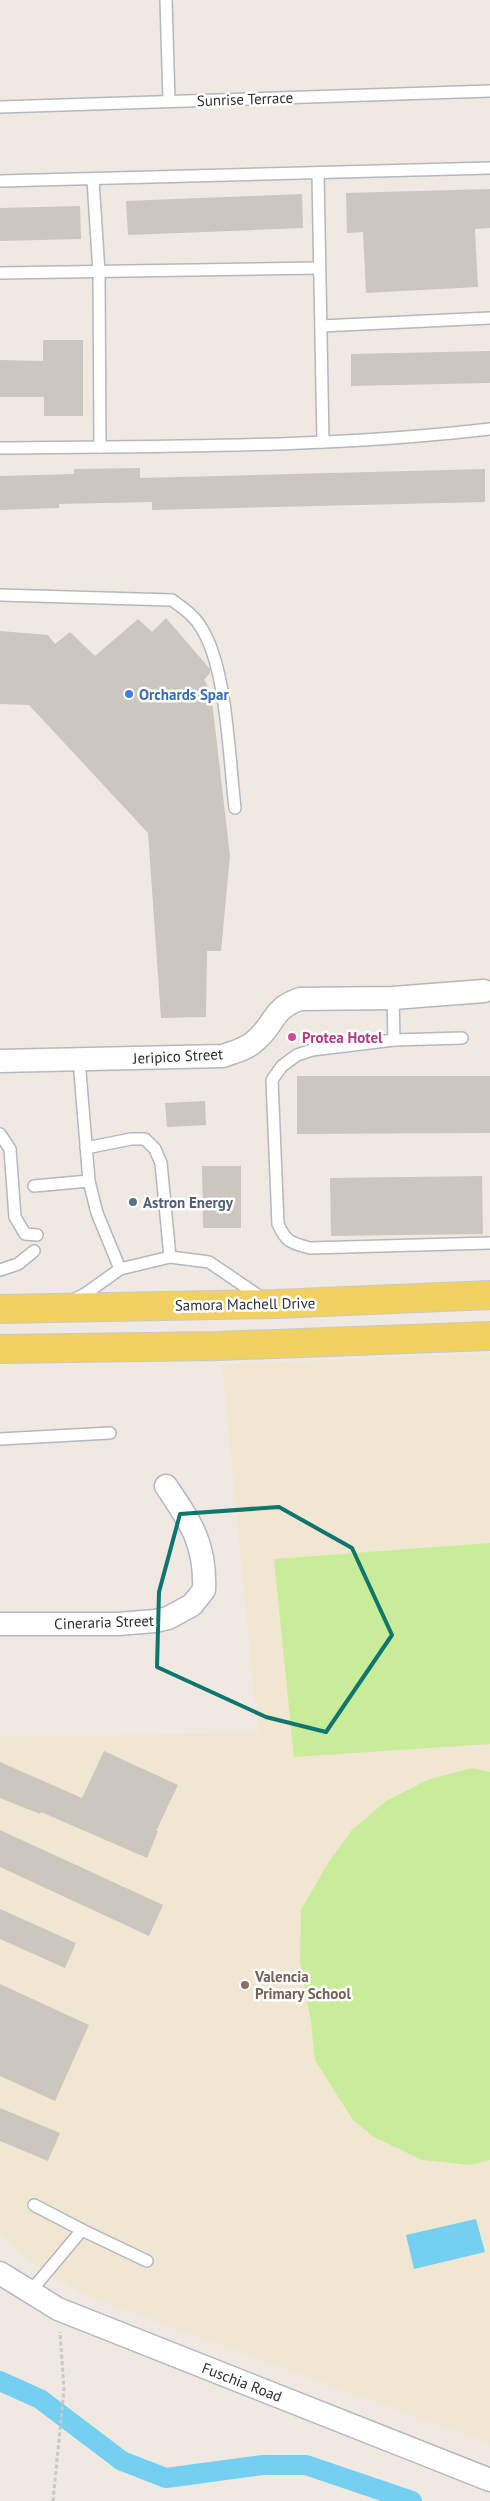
<svg xmlns="http://www.w3.org/2000/svg" width="490" height="2501" viewBox="0 0 490 2501" font-family="'PT Sans',sans-serif">
<rect width="100%" height="100%" fill="#efe9e1"/>
<path fill="#f0e6d1" d="M490 1353V2444L90 2297 51 2276 18 2252 0 2233V1737L258 1733 222 1365Z"/>
<g fill="#c9ec9a">
<path d="M490 1543V1744L294 1757 274 1559Z"/>
<path d="M472 1768 490 1772V2160L470 2165 422 2160 374 2137 353 2120 315 2060 311 2022 300 1963 301 1910 328 1863 352 1830 386 1801 427 1780Z"/>
</g>
<path fill="#75cff0" d="M476 2219 485 2252 414 2269 406 2235Z"/>
<g fill="none" stroke-linecap="round" stroke-linejoin="round">
<path stroke="#75cff0" stroke-width="20" d="M0 2381 40 2399 122 2461 166 2478 263 2465H306L412 2501"/>
</g>
<g fill="#cbc7bf">
<path d="M490 189V228L475 229 478 287 366 293 363 232 347 233 346 193Z"/>
<path d="M302 194 303 228 128 235 126 201Z"/>
<path d="M80 206 81 239 0 241V208Z"/>
<path d="M43 340H83V416H44V397H0V360L43 361Z"/>
<path d="M490 351V383L351 386V354Z"/>
<path d="M140 468V478L485 469V502L152 510V502L59 504V508L0 510V476L74 474V469Z"/>
<path d="M166 618 210 669V673L204 680 211 692 230 856 221 951H207L206 1017 161 1018 148 833 29 705 0 704V631L48 635 55 644 70 632 95 656 138 619 152 632Z"/>
<path d="M297 1076H490V1133L297 1134Z"/>
<path d="M205 1101 206 1125 167 1127 165 1103Z"/>
<path d="M202 1166H241V1228H203Z"/>
<path d="M482 1176 483 1234 331 1236 330 1178Z"/>
<path d="M104 1751 178 1785 156 1831H158L147 1858 41 1812 40 1814 0 1798V1762L82 1798Z"/>
<path d="M0 1830 163 1905 149 1936 0 1867Z"/>
<path d="M0 1909 76 1943 65 1968 0 1939Z"/>
<path d="M0 1984 89 2025 55 2101 0 2076Z"/>
<path d="M0 2108 60 2133 48 2161 0 2141Z"/>
</g>
<g fill="none" stroke-linecap="round" stroke-linejoin="round">
<defs>
<g id="lane">
<path d="M166 0 169 101"/>
<path d="M0 107 490 91"/>
<path d="M318 174 323 442"/>
<path d="M93 180 99 272 100 447"/>
<path d="M0 181 490 168"/>
<path d="M0 273 319 268"/>
<path d="M321 326 490 318"/>
<path d="M0 448C163 446 328 448 490 429"/>
<path d="M0 595 172 600C183 608 195 616 202 629 227 669 229 759 235 808"/>
<path d="M393 998 394 1040"/>
<path d="M462 1038 394 1040 312 1050 297 1055 282 1066 272 1080 278 1224C286 1242 291 1243 310 1248L490 1243"/>
<path d="M79 1060 89 1181 97 1213 120 1269"/>
<path d="M0 1134 10 1149 15 1217 25 1234 37 1235"/>
<path d="M86 1148 131 1139H145L155 1149 161 1163 170 1257"/>
<path d="M34 1186 89 1181"/>
<path d="M0 1270 18 1264 34 1251"/>
<path d="M73 1300 85 1294 120 1269 170 1257 209 1262 262 1298"/>
<path d="M0 1439 110 1433"/>
<path d="M34 2205 82 2230"/>
<path d="M30 2292 82 2230 147 2261"/>
</g>
<g id="street">
<path d="M0 1061 223 1056C233 1052 247 1049 255 1041 275 1025 271 1009 300 999L393 998 484 991"/>
<path d="M0 1624H118L155 1621 168 1618 192 1605 204 1590C206 1544 191 1523 166 1486"/>
<path d="M0 2273 58 2309 490 2480"/>
</g>
<g id="primary">
<path d="M0 1309 276 1304 490 1295"/>
<path d="M0 1349 218 1346 490 1336"/>
</g>
</defs>
<use href="#lane" stroke="#b4b7c1" stroke-width="14"/>
<use href="#street" stroke="#b4b7c1" stroke-width="25"/>
<use href="#primary" stroke="#c9c9c9" stroke-width="30"/>
<path stroke="#c9c9c9" stroke-width="3" stroke-dasharray="4 2.5" stroke-linecap="butt" d="M53 2501 64 2389 60 2332"/>
<use href="#lane" stroke="#fff" stroke-width="11"/>
<use href="#street" stroke="#fff" stroke-width="22"/>
<use href="#primary" stroke="#f2d163" stroke-width="28"/>
</g>
<path fill="none" stroke="#0f766e" stroke-width="4" stroke-linejoin="round" d="M279 1507 352 1548 392 1635 326 1732 266 1717 157 1667 159 1592 180 1514Z"/>
<circle fill="#3f7fe0" stroke="#fff" stroke-width="2" cx="129" cy="694" r="5"/>
<circle fill="#d1479c" stroke="#fff" stroke-width="2" cx="292" cy="1037" r="5"/>
<circle fill="#5c6f8a" stroke="#fff" stroke-width="2" cx="133" cy="1202" r="5"/>
<circle fill="#8d6e63" stroke="#fff" stroke-width="2" cx="245" cy="1985" r="5"/>
<g text-anchor="middle" dominant-baseline="central" stroke-width="5" stroke-linejoin="round" paint-order="stroke">
<g font-size="15" fill="#2e2e2e" stroke="#fff">
<text transform="translate(245 99) rotate(-2)">Sunrise Terrace</text>
<text transform="translate(178 1056) rotate(-3)">Jeripico Street</text>
<text transform="translate(245 1304) rotate(-1)">Samora Machell Drive</text>
<text transform="translate(104 1622) rotate(-2)">Cineraria Street</text>
<text transform="translate(242 2382) rotate(21)">Fuschia Road</text>
</g>
<g font-size="15" font-weight="bold" fill="#366cbe" stroke="#fff" text-anchor="start">
<text x="139" y="694">Orchards Spar</text>
</g>
<g font-size="15" font-weight="bold" fill="#b23c85" stroke="#fff" text-anchor="start">
<text x="302" y="1037">Protea Hotel</text>
</g>
<g font-size="15" font-weight="bold" fill="#4e5e75" stroke="#fff" text-anchor="start">
<text x="143" y="1202">Astron Energy</text>
</g>
<g font-size="15" font-weight="bold" fill="#785e54" stroke="#fff" text-anchor="start">
<text x="255" y="1976">Valencia<tspan x="255" dy="17">Primary School</tspan></text>
</g>
</g>
</svg>
